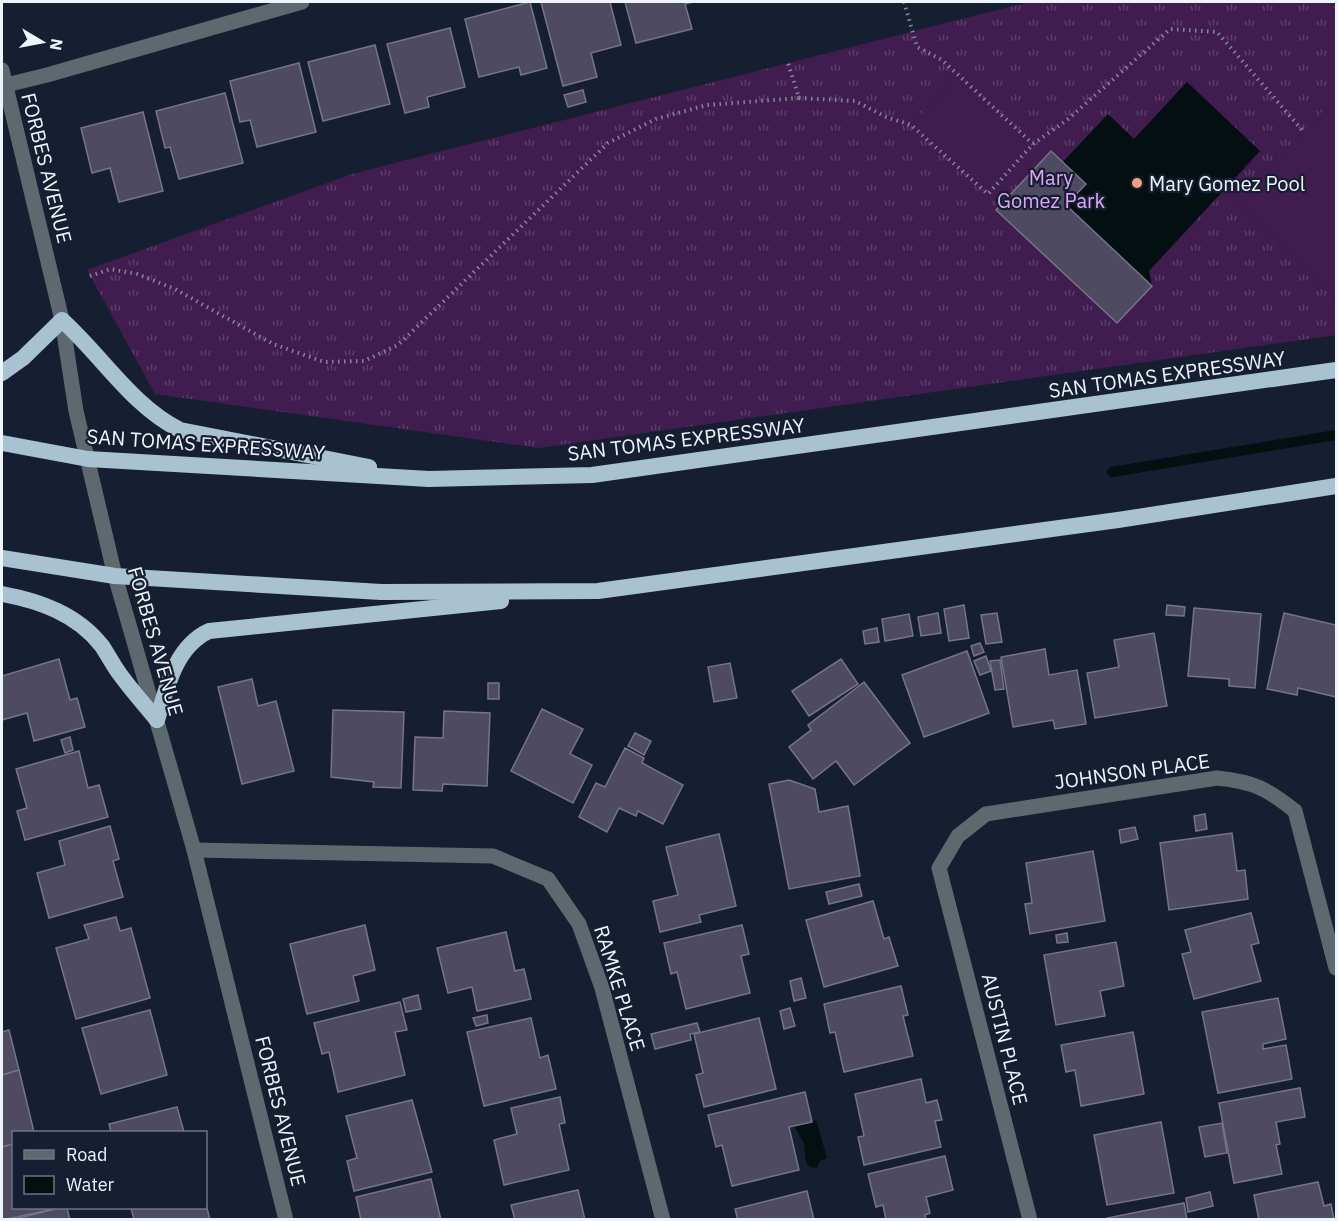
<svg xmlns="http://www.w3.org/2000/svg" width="1338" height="1221" viewBox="0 0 1338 1221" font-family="'IBM Plex Sans',sans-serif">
<defs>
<pattern id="grass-tufts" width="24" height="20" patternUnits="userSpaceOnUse" patternTransform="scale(1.5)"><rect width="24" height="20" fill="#411c4f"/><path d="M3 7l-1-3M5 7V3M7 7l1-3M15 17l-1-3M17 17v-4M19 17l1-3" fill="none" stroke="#5d3e69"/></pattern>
</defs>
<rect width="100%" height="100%" fill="#161f32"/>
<path fill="url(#grass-tufts)" d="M1029 2H1336V335L539 448 155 394 87 270 352 174Z"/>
<g fill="#411c4f">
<path d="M956 75 1033 144 988 194 911 125Z"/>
<path d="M1336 98V301L1236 198Z"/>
</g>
<g fill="#030f11">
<path d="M1187 82 1260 151 1149 271 1152 286 1123 317 1013 215 1108 114 1134 139Z"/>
<path d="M816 1120 827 1158 820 1161 817 1168 810 1167 806 1162 804 1144 795 1127Z"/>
</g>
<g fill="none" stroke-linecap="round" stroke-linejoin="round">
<path stroke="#030f11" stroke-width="10" d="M1112 472 1336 435"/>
</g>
<g fill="#4d4a61" stroke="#76738c" stroke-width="1.5">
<path d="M530 2 547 68 521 75 519 67 479 77 465 19Z"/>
<path d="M541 2H610L621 45 591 53 597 77 563 86Z"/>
<path d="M625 2H693L685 4 692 29 636 43Z"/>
<path d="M450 28 465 87 427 97 429 107 405 113 387 44Z"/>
<path d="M375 45 390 104 323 121 308 62Z"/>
<path d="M299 63 316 132 257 147 250 120 240 122 230 81Z"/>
<path d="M583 90 586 102 568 107 564 95Z"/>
<path d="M225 93 243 163 179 179 170 147 165 148 156 111Z"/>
<path d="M143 112 163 191 119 202 110 168 92 173 81 128Z"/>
<path d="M1051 151 1086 184 1066 205 1152 286 1117 323 996 210Z"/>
<path d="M964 605 969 638 949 641 944 609Z"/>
<path d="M1167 605 1185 607 1184 616 1166 615Z"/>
<path d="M1194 608 1261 614 1255 688 1229 686V679L1188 676Z"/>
<path d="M938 613 941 633 921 636 918 617Z"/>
<path d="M997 613 1002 642 986 644 981 615Z"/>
<path d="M1284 613 1336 625V697L1298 688 1297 695 1267 689Z"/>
<path d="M909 614 913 636 885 641 882 619Z"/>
<path d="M877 628 879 642 865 644 863 631Z"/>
<path d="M1154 633 1167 706 1095 718 1087 673 1119 667 1114 640Z"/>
<path d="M980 643 984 652 974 656 971 646Z"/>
<path d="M1045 649 1049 675 1077 670 1086 724 1055 729 1053 720 1013 727 1001 657Z"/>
<path d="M967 651 989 713 924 737 902 675Z"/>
<path d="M986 656 991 671 980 675 974 661Z"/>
<path d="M59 659 70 700 77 698 85 727 34 741 27 713 2 720V676Z"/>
<path d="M841 659 858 684 809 716 792 691Z"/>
<path d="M1000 660 1004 689 995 690 990 661Z"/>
<path d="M730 663 737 698 714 702 708 667Z"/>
<path d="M252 679 258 706 276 701 294 771 242 784 218 687Z"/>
<path d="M864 682 910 743 854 785 836 761 813 779 789 747 811 730 808 725Z"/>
<rect x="488" y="683" width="11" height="16"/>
<path d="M542 709 583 729 570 754 592 765 573 803 511 771Z"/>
<path d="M333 710 404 712 401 788 373 787 374 782 331 777Z"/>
<path d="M444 711 490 713 487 786 443 784 442 791 413 790 415 737 443 738Z"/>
<path d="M635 733 651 741 644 755 628 746Z"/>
<path d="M70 737 73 750 65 753 61 740Z"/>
<path d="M625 748 644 758 642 763 683 785 663 824 638 811 636 816 619 808 607 832 579 817 596 783 605 787Z"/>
<path d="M79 751 88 788 99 785 108 817 25 840 17 811 27 808 16 769Z"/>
<path d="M789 780 815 789 819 812 848 806 860 876 789 889 769 784Z"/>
<path d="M1205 814 1207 829 1196 831 1194 816Z"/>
<path d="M110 826 119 859 113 861 123 897 49 918 37 873 65 865 59 841Z"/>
<path d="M1135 827 1138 839 1121 843 1119 830Z"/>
<path d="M1232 833 1237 871 1245 870 1248 899 1169 910 1160 843Z"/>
<path d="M719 834 736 906 699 915 701 922 660 932 653 901 678 895 666 847Z"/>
<path d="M1093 851 1105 921 1030 934 1025 904 1032 903 1026 863Z"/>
<path d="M859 884 862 896 829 904 826 892Z"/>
<path d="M873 901 884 939 889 937 898 966 824 987 806 920Z"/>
<path d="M1251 913 1259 943 1251 945 1261 981 1194 999 1182 954 1191 952 1185 930Z"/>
<path d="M116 917 120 931 131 928 150 998 76 1019 56 948 89 939 84 925Z"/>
<path d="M365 925 375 970 353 976 359 1001 307 1014 290 944Z"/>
<path d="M742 925 749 954 741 956 750 993 686 1009 677 972 671 974 664 943Z"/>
<path d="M506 932 515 971 524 969 531 999 477 1011 472 987 448 993 437 948Z"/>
<path d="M1067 933 1068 942 1057 943 1056 935Z"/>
<path d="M1116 942 1124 986 1100 991 1105 1016 1056 1025 1044 955Z"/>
<path d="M801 978 806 998 794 1001 790 981Z"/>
<path d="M901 986 908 1015 903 1016 913 1056 844 1072 835 1032 830 1033 824 1004Z"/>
<path d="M418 995 421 1009 406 1012 403 999Z"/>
<path d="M1278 998 1286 1039 1263 1044V1049L1286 1045 1292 1079 1218 1093 1202 1012Z"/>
<path d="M400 1002 407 1030 395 1032 405 1075 338 1092 329 1052 322 1054 314 1023Z"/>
<path d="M790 1008 795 1026 784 1029 780 1011Z"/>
<path d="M150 1010 167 1075 101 1094 82 1028Z"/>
<path d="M487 1015 488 1023 476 1026 473 1018Z"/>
<path d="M531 1018 540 1058 548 1055 556 1089 484 1106 467 1032Z"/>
<path d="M759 1018 776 1089 704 1107 696 1075 703 1073 694 1034Z"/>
<path d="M697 1023 700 1032 690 1034 691 1040 655 1049 651 1034Z"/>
<path d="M9 1030 19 1070 2 1075V1032Z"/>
<path d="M1133 1032 1144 1094 1081 1106 1075 1070 1066 1072 1061 1045Z"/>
<path d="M19 1070 34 1132H14V1144L2 1147V1075Z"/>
<path d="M921 1079 926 1103 937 1100 942 1120 935 1121 941 1147 864 1165 858 1137 864 1136 855 1094Z"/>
<path d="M1300 1088 1305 1117 1276 1122 1280 1144 1276 1145 1282 1174 1234 1183 1219 1103Z"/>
<path d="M805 1092 812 1122 789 1127 799 1170 732 1186 722 1145 716 1147 708 1115Z"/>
<path d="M560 1097 565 1123 559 1124 569 1170 504 1185 494 1140 517 1134 511 1108Z"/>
<path d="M412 1100 432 1172 354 1191 347 1161 357 1158 346 1116Z"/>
<path d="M177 1107 184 1132H111L109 1124Z"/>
<path d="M1161 1122 1174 1193 1107 1205 1094 1135Z"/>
<path d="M1222 1123 1227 1153 1205 1157 1199 1127Z"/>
<path d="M14 1144V1208H59L2 1220V1147Z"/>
<path d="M945 1156 953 1190 926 1197 930 1213 925 1215 926 1220H886L883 1205 876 1207 868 1174Z"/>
<path d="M431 1179 441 1220H361L356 1197Z"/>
<path d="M1318 1182 1324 1206 1331 1204 1334 1220H1259L1254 1195Z"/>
<path d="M578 1190 585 1220H515L511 1205Z"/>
<path d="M807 1191 814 1220H738L735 1209Z"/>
<path d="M1210 1192 1213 1206 1188 1212 1186 1198Z"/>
<path d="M1184 1203 1187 1220H1107V1218Z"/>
<path d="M206 1204 210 1220H134L131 1208H206Z"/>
<path d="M59 1208H67L70 1220H11Z"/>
</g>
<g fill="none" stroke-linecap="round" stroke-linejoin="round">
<g stroke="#818997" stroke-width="4" stroke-dasharray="1.5 4.5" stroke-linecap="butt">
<path d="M904 2 917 47 942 60 1033 144"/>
<path d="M799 98 855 101 886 117 911 125 988 194 1033 144 1067 120 1170 29 1217 32 1303 131"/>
<path d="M90 276 110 269 137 274 175 289 273 344 324 362 364 361 398 345 608 143 656 119 707 105 799 98 788 63"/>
</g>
<g stroke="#5e696f" stroke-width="15">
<path d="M2 86 47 75 302 2"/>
<path d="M194 850 493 856 548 879 579 924 602 988 663 1220"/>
<path d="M1030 1220 939 868 958 836 986 814 1217 778C1254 782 1266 788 1295 811L1336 968"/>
</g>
<path stroke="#5e696f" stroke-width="15" d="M2 70 62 320 76 411 115 576 194 850 286 1220"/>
<g stroke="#a8c2d1" stroke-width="16">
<path d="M2 373 23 358 62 320C102 356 132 406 180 430L369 467"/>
<path d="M2 443 88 459 429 479 592 475 1336 370"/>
<path d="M2 558 115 576 381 592 598 591 1118 520 1336 486"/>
<path d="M2 594C40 601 77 614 102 646 108 655 113 665 119 673 131 690 145 705 157 720"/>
<path d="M157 720C167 687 175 647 209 631L501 601"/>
</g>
</g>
<circle fill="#f39f86" stroke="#161f32" stroke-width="2" cx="1137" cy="183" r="6"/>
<g text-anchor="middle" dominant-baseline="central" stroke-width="4.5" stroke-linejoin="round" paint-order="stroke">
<g font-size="20" fill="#eef4fe" stroke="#161f32">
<text transform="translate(47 168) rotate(76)">FORBES AVENUE</text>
<text transform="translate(1167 374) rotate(-8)">SAN TOMAS EXPRESSWAY</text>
<text transform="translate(686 439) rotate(-7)">SAN TOMAS EXPRESSWAY</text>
<text transform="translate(206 444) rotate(4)">SAN TOMAS EXPRESSWAY</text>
<text transform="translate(156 641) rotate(74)">FORBES AVENUE</text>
<text transform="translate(1132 771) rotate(-8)">JOHNSON PLACE</text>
<text transform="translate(620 988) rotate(73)">RAMKE PLACE</text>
<text transform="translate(1005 1039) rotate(76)">AUSTIN PLACE</text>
<text transform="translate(281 1111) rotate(76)">FORBES AVENUE</text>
</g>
<g font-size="20" fill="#e2a6f9" stroke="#161f32">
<text x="1051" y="177">Mary<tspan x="1051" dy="23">Gomez Park</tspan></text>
</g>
<g font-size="20" fill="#eef4fe" stroke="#161f32" text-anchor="start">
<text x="1149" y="183">Mary Gomez Pool</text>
</g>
</g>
<rect width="1338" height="1221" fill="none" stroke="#eef4fe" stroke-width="6"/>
<rect x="12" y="1131" width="195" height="78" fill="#161f32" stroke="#6c7484" stroke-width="1.5"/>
<rect x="24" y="1150" width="30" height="9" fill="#5e696f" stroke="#6c7484" stroke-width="1.5"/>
<text x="66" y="1161" font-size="18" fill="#eef4fe">Road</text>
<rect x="24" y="1176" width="30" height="18" fill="#030f11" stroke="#6c7484" stroke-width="1.5"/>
<text x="66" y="1191" font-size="18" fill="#eef4fe">Water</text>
<g transform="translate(42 42) rotate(100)" stroke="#161f32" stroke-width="4.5" paint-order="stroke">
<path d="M0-4.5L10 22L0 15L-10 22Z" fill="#eef4fe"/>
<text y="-9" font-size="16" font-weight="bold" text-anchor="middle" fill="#eef4fe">N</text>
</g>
</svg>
